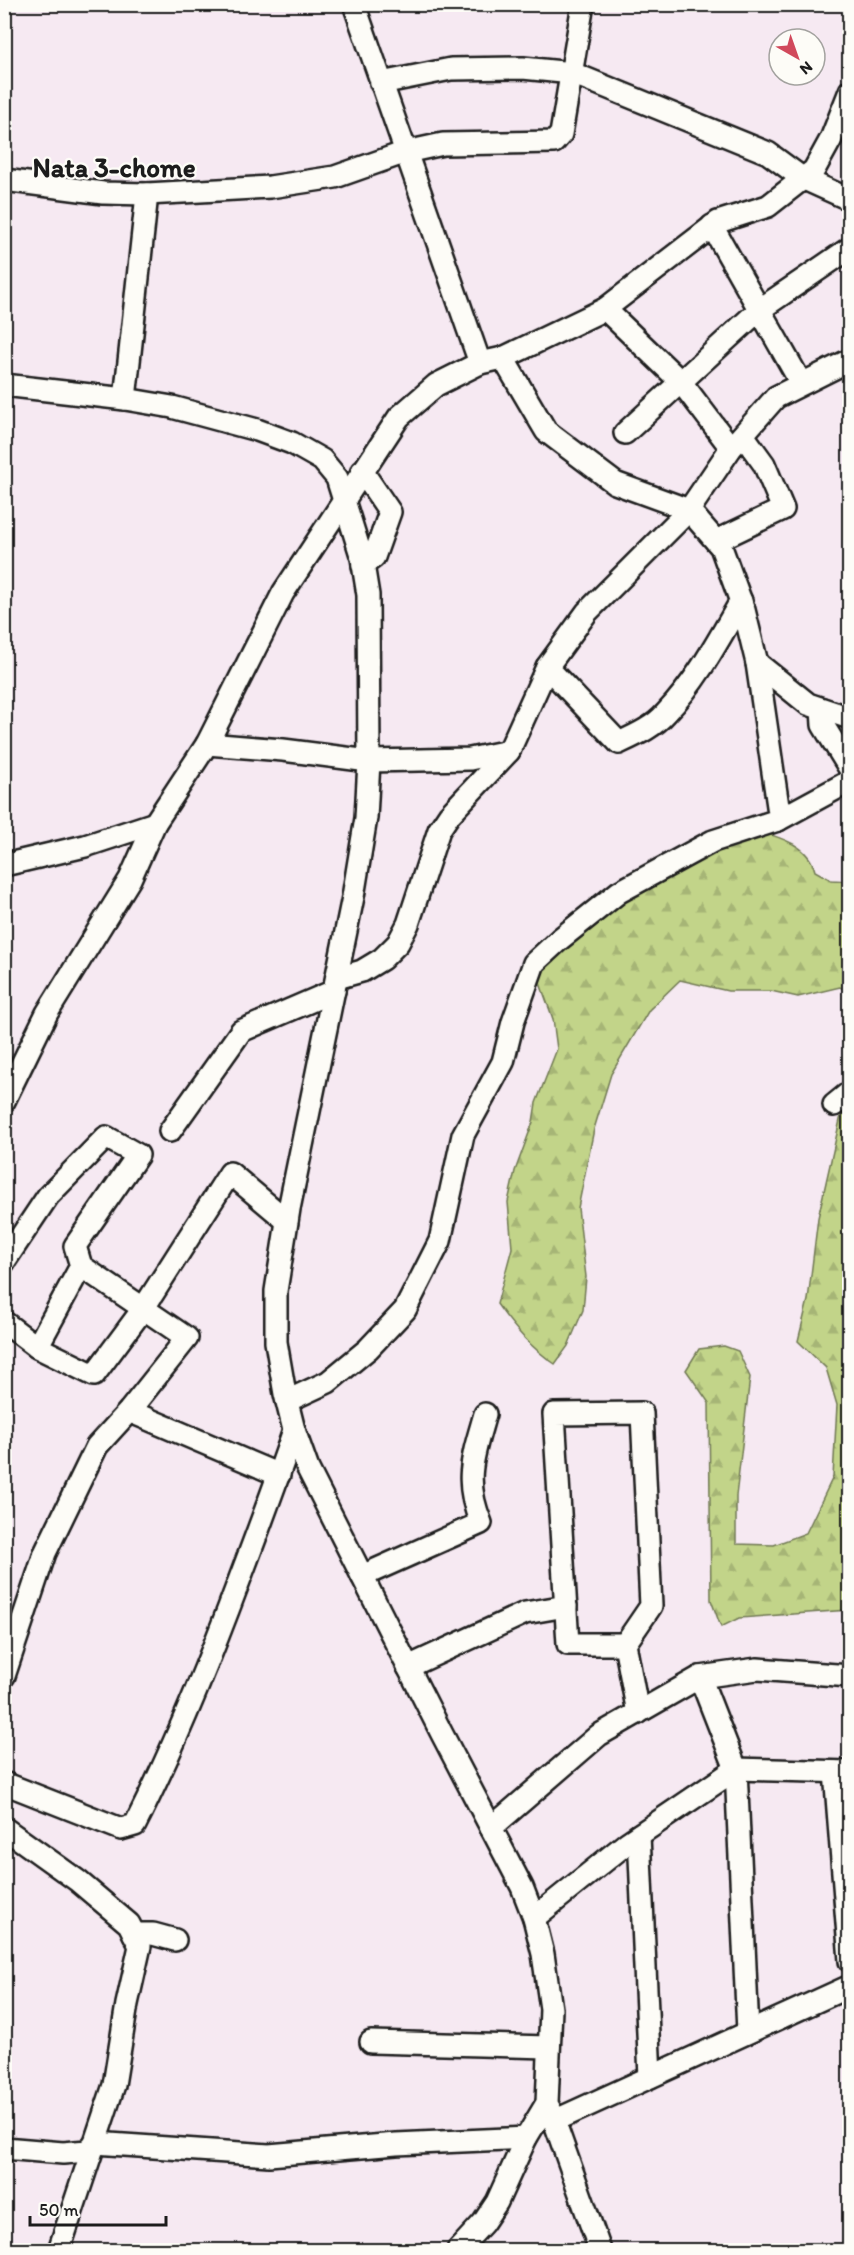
<svg xmlns="http://www.w3.org/2000/svg" width="854" height="2255" viewBox="0 0 854 2255" font-family="Itim,sans-serif">
<defs>
<pattern id="forest-firs" width="22" height="20" patternUnits="userSpaceOnUse" patternTransform="scale(1.5)"><rect width="22" height="20" fill="#c2d489"/><path d="M5 1l3.5 6h-7zM16 11l3.5 6h-7z" fill="#a6b576"/></pattern>
</defs>
<rect width="100%" height="100%" fill="#f6e9f2"/>
<filter id="ink" filterUnits="userSpaceOnUse"><feTurbulence type="fractalNoise" baseFrequency=".0167" numOctaves="2"/><feDisplacementMap in="SourceGraphic" scale="12" xChannelSelector="R" yChannelSelector="G"/><feConvolveMatrix kernelMatrix="1 2 1 2 8 2 1 2 1" color-interpolation-filters="sRGB"/></filter>
<g filter="url(#ink)">
<g fill="url(#forest-firs)" stroke="#6f7852" stroke-width="1.5">
<path d="M748 828C774 836 808 842 815 871L831 880 849 881V993L840 987 798 997 771 991H728L680 980 649 1010 611 1074 594 1129 578 1208 586 1277 583 1310 568 1346 555 1364C531 1348 514 1328 497 1304L512 1248 508 1202 515 1171 533 1122 536 1103 557 1049 553 1019 536 972 605 911 665 879Z"/>
<path d="M849 1080V1610L739 1618 721 1627 711 1600 709 1403 686 1370 699 1349 724 1346 738 1351 750 1377 736 1496V1544L774 1545 806 1533 833 1477 837 1405 826 1368 798 1341 808 1300 818 1218Z"/>
</g>
<g fill="none" stroke-linecap="round" stroke-linejoin="round">
<defs>
<g id="minor">
<path d="M354 4 480 363"/>
<path d="M381 83 451 69 523 68 572 73 768 153 802 178 844 197H850"/>
<path d="M4 180 103 193 147 194 270 187 335 177 406 152 443 144 554 142 561 134 583 4"/>
<path d="M712 226 801 383"/>
<path d="M605 309 681 382 731 448"/>
<path d="M4 385 125 399 172 407 257 430 292 443 322 460 337 478 362 558 368 595 369 761 366 818 353 897 289 1209 276 1291V1342L285 1394 294 1430 308 1469 442 1734 522 1887 534 1918 543 1954 551 2009 547 2103 526 2138 497 2202 483 2223 458 2250"/>
<path d="M125 399 147 194"/>
<path d="M625 433 759 310 850 248"/>
<path d="M362 471 390 512 374 557 363 565"/>
<path d="M716 541 783 509 764 464 743 435"/>
<path d="M757 663 808 704 850 718"/>
<path d="M547 667 619 743C636 735 654 727 666 713 697 681 719 639 741 601"/>
<path d="M822 709 823 725 850 769"/>
<path d="M207 744 283 750 369 761 470 759 509 751 547 667 587 612 689 510 731 448 776 397 850 360"/>
<path d="M778 820 850 781"/>
<path d="M4 865 85 846 155 823"/>
<path d="M337 978 362 971 382 959 398 943 408 924 439 830 449 815 509 751"/>
<path d="M4 1101 47 1013 130 879 155 823 207 744 283 593 399 417 436 385 480 363 503 358 605 309 718 222 768 206 814 170 831 139 850 91"/>
<path d="M834 1105 850 1092"/>
<path d="M170 1131 241 1031 334 991"/>
<path d="M4 1262 48 1196 106 1137 138 1155 75 1246 81 1266"/>
<path d="M4 1322 37 1347 81 1266 187 1338 129 1411 97 1446 45 1553 4 1676"/>
<path d="M37 1347 94 1375 143 1309 230 1173 287 1221"/>
<path d="M287 1401 328 1382 368 1349 405 1310 440 1241 463 1135 503 1062 513 1022 534 963 560 939 619 892 713 841 778 820 779 813 757 663 744 610 721 547 689 510 615 483 546 431 503 358"/>
<path d="M129 1411 279 1475"/>
<path d="M362 1576 481 1523C463 1480 473 1456 485 1414"/>
<path d="M625 1644H568L554 1414 642 1413 651 1606 625 1644 638 1713"/>
<path d="M408 1667 525 1613 566 1606"/>
<path d="M700 1677 736 1769 748 2032"/>
<path d="M835 1772 850 1961"/>
<path d="M4 1783 121 1829 135 1825C175 1746 208 1664 239 1581 258 1531 277 1481 294 1430"/>
<path d="M4 1828 78 1881 129 1924 140 1946 127 2004 114 2085 59 2250"/>
<path d="M491 1828 599 1735 700 1677 757 1669 850 1676"/>
<path d="M639 1835 650 2077"/>
<path d="M534 1918 627 1843 736 1769 850 1772"/>
<path d="M134 1934H153L175 1940"/>
<path d="M371 2042 549 2047"/>
<path d="M550 2109 600 2250"/>
<path d="M554 2121 850 1986"/>
<path d="M4 2148 63 2153 87 2151 95 2143 269 2155 396 2144 526 2138"/>
</g>
</defs>
<use href="#minor" stroke="#1c1c1c" stroke-width="26"/>
<use href="#minor" stroke="#fdfcf7" stroke-width="21"/>
</g>
</g>
<g text-anchor="middle" dominant-baseline="central" stroke-width="4.5" stroke-linejoin="round" paint-order="stroke">
<g font-size="27" font-weight="bold" fill="#1c1c1c" stroke="#fdfcf7">
<text x="114" y="167">Nata 3-chome</text>
</g>
</g>
<rect width="854" height="2255" fill="none" stroke="#fdfcf7" stroke-width="24"/>
<rect x="12" y="12" width="830" height="2231" fill="none" stroke="#1c1c1c" stroke-width="2" filter="url(#ink)"/>
<g transform="translate(797 57) rotate(140)"><circle r="28" fill="#fdfcf7" stroke="#a3a29f" stroke-width="1.5"/>
<path d="M0-4.5L10 22L0 15L-10 22Z" fill="#d1495b"/>
<text y="-9" font-size="16" font-weight="bold" text-anchor="middle" fill="#1c1c1c">N</text>
</g>
<path d="M30 2216v9h136v-9" fill="none" stroke="#1c1c1c" stroke-width="3"/>
<text x="39" y="2216" font-size="18" fill="#1c1c1c" stroke="#fdfcf7" stroke-width="4.5" paint-order="stroke">50 m</text>
</svg>
